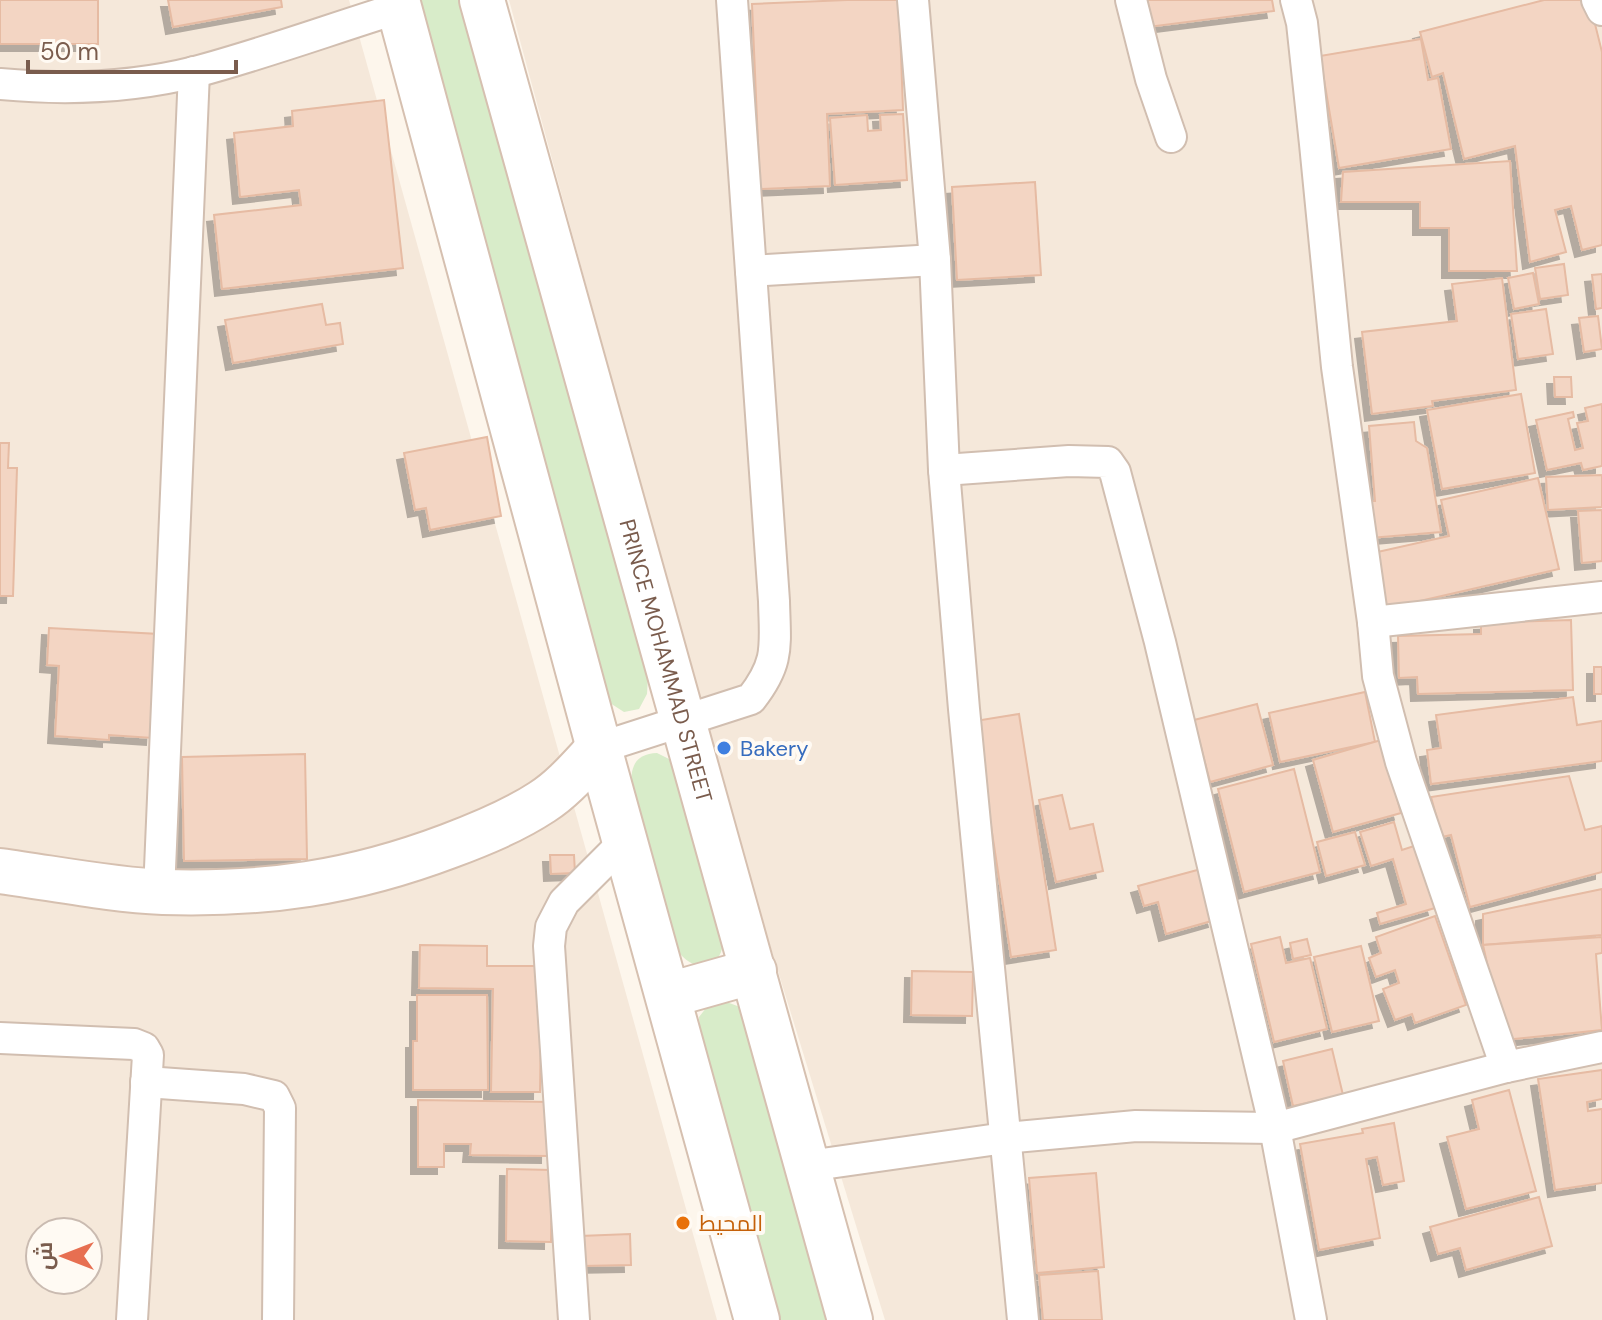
<svg xmlns="http://www.w3.org/2000/svg" width="1602" height="1320" viewBox="0 0 1602 1320" font-family="'DM Sans',Cairo,sans-serif">
<defs>
<filter id="shadow"><feDropShadow dx="-7" dy="7" stdDeviation="0" flood-color="#0004"/></filter>
</defs>
<rect width="100%" height="100%" fill="#fdf6ec"/>
<g fill="#f5e8da" fill-rule="evenodd">
<path d="M0 0H349L717 1320H0ZM40 1232H88V1280H40Z"/>
<path d="M509 0H1602V1320H885L724 795Z"/>
</g>
<g fill="#d8ecc9">
<path d="M414 0H463L648 676 647 694 639 709 624 712 610 703 602 687Z"/>
<path d="M657 753 671 760 675 769 724 937C722 967 702 977 680 954L631 785C631 765 636 754 657 753Z"/>
<path d="M724 1001 740 1007 828 1320H779L700 1037 699 1017 710 1003Z"/>
</g>
<g fill="#f3d5c3" stroke="#e6bba3" stroke-width="2" filter="url(#shadow)">
<rect x="0" y="0" width="98" height="44"/>
<path d="M168 0H281L282 7 173 27Z"/>
<path d="M847 0H899L903 110 827 114 830 186 760 189 752 4Z"/>
<path d="M1145 0H1272L1274 11 1148 27Z"/>
<path d="M1544 0H1589L1602 52V245L1582 250 1571 206 1555 210 1566 252 1530 262 1515 146 1464 159 1443 73 1432 77 1420 32Z"/>
<path d="M1421 39 1428 80 1438 78 1451 149 1339 168 1320 56Z"/>
<path d="M384 100 403 268 222 289 214 215 301 205 299 190 240 197 234 133 293 126 292 111Z"/>
<path d="M903 114 907 180 835 185 830 118 867 115 868 131 881 130 880 115Z"/>
<path d="M1510 161 1517 271H1449V228H1420V202H1341L1343 172Z"/>
<path d="M1035 182 1041 275 957 280 952 187Z"/>
<path d="M1564 264 1568 295 1540 299 1535 268Z"/>
<path d="M1533 273 1539 304 1514 309 1508 278Z"/>
<path d="M1602 274V308L1596 309 1592 275Z"/>
<path d="M1502 278 1516 390 1432 401 1433 406 1372 414 1362 332 1457 321 1452 284Z"/>
<path d="M322 304 326 325 340 323 343 344 233 363 225 320Z"/>
<path d="M1546 309 1553 354 1518 359 1511 314Z"/>
<path d="M1598 316 1602 349 1584 352 1579 318Z"/>
<path d="M1554 377H1571L1572 397H1555Z"/>
<path d="M1521 394 1535 473 1442 489 1427 410Z"/>
<path d="M1602 404V466L1583 470 1581 463 1547 470 1536 420 1573 412 1574 417 1568 419 1575 450 1583 448 1577 423 1588 421 1585 408Z"/>
<path d="M1414 422 1416 441 1427 448 1441 532 1370 538 1367 501H1375L1369 426Z"/>
<path d="M487 437 501 516 430 530 426 508 415 510 404 453Z"/>
<path d="M0 443H9L8 468H17L13 596H0Z"/>
<path d="M1602 475V507L1548 510 1546 477Z"/>
<path d="M1538 478 1559 569 1385 609 1373 553 1449 536 1441 500Z"/>
<path d="M1602 510V561L1582 563 1578 511Z"/>
<path d="M1571 620 1573 690 1418 694 1417 677 1399 678 1398 636 1481 634V623Z"/>
<path d="M49 628 159 634 153 738 109 735V740L55 736 59 666 47 665Z"/>
<rect x="1594" y="667" width="8" height="27"/>
<path d="M1365 692 1375 742 1280 762 1269 713Z"/>
<path d="M1573 697 1577 725 1602 721V761L1431 784 1427 750 1441 748 1436 715Z"/>
<path d="M1257 704 1273 765 1210 782 1194 720Z"/>
<path d="M1019 714 1056 950 1011 957 975 721Z"/>
<path d="M1381 740 1401 813 1333 832 1313 760Z"/>
<path d="M305 754 307 859 184 861 182 757Z"/>
<path d="M1294 769 1320 872 1244 892 1218 789Z"/>
<path d="M1569 776 1585 830 1602 826V872L1470 907 1451 835 1442 837 1431 797Z"/>
<path d="M1062 795 1070 829 1093 824 1103 871 1056 882 1039 800Z"/>
<path d="M1394 822 1402 850 1417 845 1435 908 1380 924 1377 913 1406 904 1393 859 1371 866 1360 832Z"/>
<path d="M1355 832 1365 865 1326 876 1317 842Z"/>
<path d="M550 855H574L575 873 551 874Z"/>
<path d="M1201 869 1215 920 1166 934 1158 902 1144 906 1138 886Z"/>
<path d="M1602 889V935L1483 945V914Z"/>
<path d="M1435 916 1466 1005 1415 1023 1412 1014 1395 1020 1383 989 1399 983 1395 970 1376 977 1369 958 1381 953 1376 937Z"/>
<path d="M1280 937 1286 963 1310 958 1327 1029 1274 1042 1251 944Z"/>
<path d="M1602 937V953L1596 954 1602 1030 1504 1040 1483 945Z"/>
<path d="M1307 939 1311 955 1293 959 1290 943Z"/>
<path d="M420 945 487 946V966H542L540 1092H491L493 989 419 988Z"/>
<path d="M1361 946 1379 1021 1332 1032 1314 957Z"/>
<path d="M912 971 973 972 972 1016 911 1015Z"/>
<path d="M417 995H487L488 1090H413V1041H417Z"/>
<path d="M1332 1049 1343 1095 1293 1106 1283 1061Z"/>
<path d="M1602 1070V1099L1587 1102 1588 1111 1602 1109V1183L1555 1190 1538 1079Z"/>
<path d="M1509 1090 1536 1191 1466 1209 1447 1137 1479 1129 1472 1100Z"/>
<path d="M418 1100 549 1102 548 1156 470 1155 471 1144H444V1167H418Z"/>
<path d="M1394 1123 1404 1181 1383 1185 1377 1157 1366 1159 1380 1238 1319 1250 1300 1144 1363 1133 1362 1129Z"/>
<path d="M507 1169 552 1170 551 1242 506 1241Z"/>
<path d="M1096 1173 1104 1267 1037 1273 1029 1178Z"/>
<path d="M1539 1197 1552 1246 1466 1270 1460 1248 1438 1254 1430 1227Z"/>
<path d="M630 1234 631 1265 581 1266 580 1236Z"/>
<path d="M1098 1271 1102 1320H1043L1039 1275Z"/>
</g>
<g fill="none" stroke-linecap="round" stroke-linejoin="round">
<defs>
<g id="minor">
<path d="M913 0 935 260 944 470 964 709 1023 1320"/>
<path d="M1131 0 1151 79 1171 137"/>
<path d="M1296 0 1302 23 1315 144 1337 367 1373 622 1378 676 1401 762 1506 1067"/>
<path d="M1597 0 1602 10"/>
<path d="M0 84C64 90 131 88 195 72 263 54 331 29 399 8"/>
<path d="M751 271 935 260"/>
<path d="M944 470 1069 461 1108 462 1115 472 1160 642 1275 1128 1311 1320"/>
<path d="M1373 622 1602 597"/>
<path d="M599 748 751 699C780 662 775 646 774 601L732 0"/>
<path d="M159 892 194 72"/>
<path d="M0 1038 134 1044 144 1048 148 1055 132 1320"/>
<path d="M146 1082 244 1089 274 1096 280 1108 278 1320"/>
<path d="M808 1166 1005 1138 1136 1126 1275 1128 1506 1067 1602 1047"/>
<path d="M574 1320 549 946 551 927 564 902 625 841"/>
</g>
<g id="secondary">
<path d="M397 0 599 748 757 1320"/>
<path id="s1" d="M482 0 850 1320"/>
<path d="M0 871C52 878 112 890 163 892 266 895 351 883 449 846 481 834 513 821 542 802 564 788 581 767 599 748"/>
<path d="M669 995 754 971"/>
</g>
</defs>
<use href="#minor" stroke="#d1beb0" stroke-width="34"/>
<use href="#secondary" stroke="#d6c0b0" stroke-width="48"/>
<use href="#minor" stroke="#fff" stroke-width="30"/>
<use href="#secondary" stroke="#fff" stroke-width="44"/>
</g>
<circle fill="#3f7fe0" stroke="#fffaf3" stroke-width="3" cx="724" cy="748" r="8"/>
<circle fill="#e8710a" stroke="#fffaf3" stroke-width="3" cx="683" cy="1223" r="8"/>
<g text-anchor="middle" dominant-baseline="central" stroke-width="8" stroke-linejoin="round" paint-order="stroke">
<g font-size="22" fill="#7a5c4d" stroke="#fffaf3">
<text stroke="none"><textPath href="#s1" startOffset="686">PRINCE MOHAMMAD STREET</textPath></text>
</g>
<g font-size="22" fill="#366cbe" stroke="#fffaf3" text-anchor="start">
<text x="740" y="748">Bakery</text>
</g>
<g font-size="22" fill="#c56008" stroke="#fffaf3" text-anchor="start">
<text x="699" y="1223">المحيط</text>
</g>
</g>
<g transform="translate(64 1256) rotate(270)"><circle r="38" fill="#fffaf3" stroke="#cabbb1" stroke-width="2"/>
<path d="M0-6L14 30L0 20L-14 30Z" fill="#e76f51"/>
<text y="-12" font-size="22" font-weight="bold" text-anchor="middle" fill="#7a5c4d">ش</text>
</g>
<path d="M28 60v12h208v-12" fill="none" stroke="#7a5c4d" stroke-width="4"/>
<text x="40" y="60" font-size="24" fill="#7a5c4d" stroke="#fffaf3" stroke-width="6" paint-order="stroke">50 m</text>
</svg>
